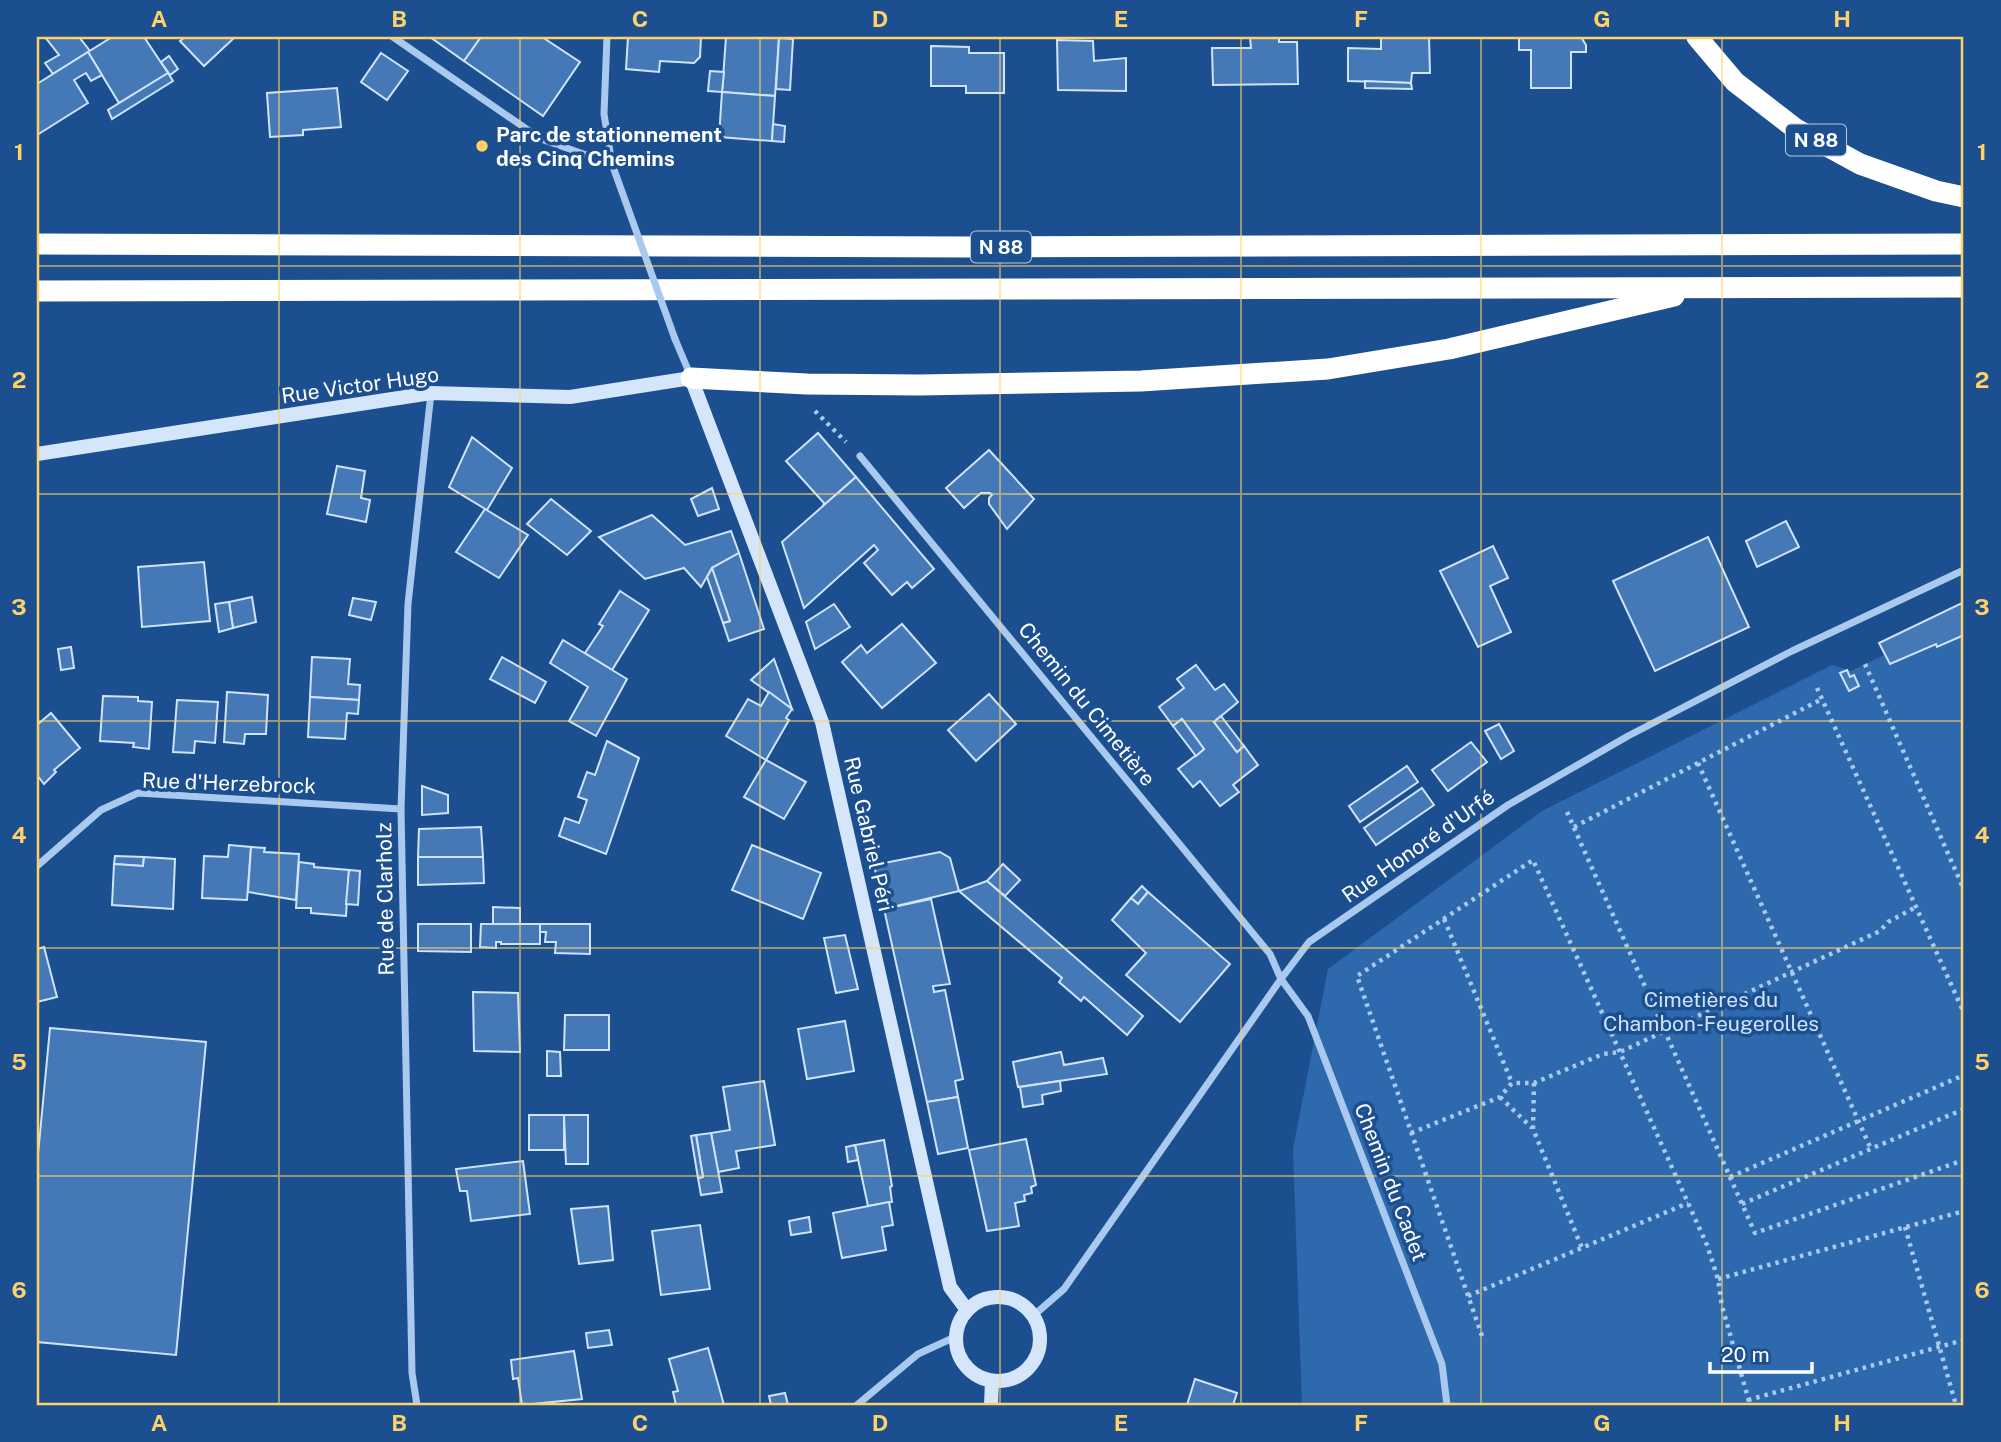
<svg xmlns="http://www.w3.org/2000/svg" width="2001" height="1442" viewBox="0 0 2001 1442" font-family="'Public Sans',sans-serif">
<rect width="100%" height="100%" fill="#1b4f8f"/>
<path fill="#2e69ad" d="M1964 603V1405H1302L1293 1149 1328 969 1542 811 1832 665 1851 671 1884 655 1879 643Z"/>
<g fill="#4478b7" stroke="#cfe3fa" stroke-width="2">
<path d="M45 37H79L90 51 53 74 45 63 59 55Z"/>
<path d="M112 37H144L168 73 119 103 88 52Z"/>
<path d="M185 37H235L204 66 180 41Z"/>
<path d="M430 37H481L464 61Z"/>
<path d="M481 37H542L580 62 543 116 464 61Z"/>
<path d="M628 37H701L700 57 694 63 660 61 659 72 626 69Z"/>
<path d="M726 37 779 38 775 96 722 92Z"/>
<path d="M1250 37 1279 38V42H1297L1298 84 1213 85 1212 48H1251Z"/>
<path d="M1381 37H1429L1430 73H1412L1411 83 1348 81V48L1381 49Z"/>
<path d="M1519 37H1581L1586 45V52H1571V88H1531V50H1519Z"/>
<path d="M779 38 793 39 790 90 776 89Z"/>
<path d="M1057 40 1093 41 1094 61 1126 58V91L1058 90Z"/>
<path d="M931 46 969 47V53H1004V93H966V86H931Z"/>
<path d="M88 52 102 75 91 81 86 73 74 80 88 103 37 135V84Z"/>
<path d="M381 53 408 71 387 100 361 82Z"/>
<path d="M169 56 178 69 170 75 161 62Z"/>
<path d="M710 71 724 72 722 92 708 91Z"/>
<path d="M168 73 173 81 112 119 108 110Z"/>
<path d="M1365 81 1411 83 1412 89 1365 88Z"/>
<path d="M337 88 341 127 303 130V135L270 137 267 93Z"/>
<path d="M722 92 775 96 772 141 719 137Z"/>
<path d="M773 124 785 126 784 142 772 141Z"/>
<path d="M818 433 856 477 823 506 824 503 786 461Z"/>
<path d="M472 437 512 468 487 510 449 487Z"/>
<path d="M989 450 1034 499 1007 529 989 504V498L992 495 990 493H981L964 508 946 488Z"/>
<path d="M337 466 365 471 361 498 370 500 366 522 327 514Z"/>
<path d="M856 477 934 569 912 588 907 582 892 595 864 563 878 550 874 545 804 608 782 542Z"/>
<path d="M712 488 719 509 698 516 691 499Z"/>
<path d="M551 499 591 531 567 555 527 524Z"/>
<path d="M485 509 528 535 499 578 456 552Z"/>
<path d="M652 515 685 545 731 531 739 553 712 568 701 587 684 568 645 579 599 537Z"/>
<path d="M1786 521 1799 547 1757 567 1746 541Z"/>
<path d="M1708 537 1749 627 1655 671 1613 581Z"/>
<path d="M1493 546 1508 578 1490 586 1511 632 1478 647 1440 571Z"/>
<path d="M739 553 764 629 729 641 723 623 730 621 712 568Z"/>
<path d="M204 562 210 621 142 627 138 567Z"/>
<path d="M712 568 730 621 723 623 707 577Z"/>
<path d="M620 591 649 610 612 670 585 653 603 626 599 624Z"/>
<path d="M252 597 256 622 233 628 229 602Z"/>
<path d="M353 598 376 602 371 620 349 615Z"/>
<path d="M229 602 233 628 219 632 215 604Z"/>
<path d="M1964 602V635L1937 647 1936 644 1890 664 1879 643Z"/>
<path d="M834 604 850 627 815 649 806 622Z"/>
<path d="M902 624 936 663 882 708 842 662 861 645 867 653Z"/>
<path d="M563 640 627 679 596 736 569 721 588 687 550 663Z"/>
<path d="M71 647 74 668 61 670 58 649Z"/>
<path d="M312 657 350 659 348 684 360 685 359 700 310 697Z"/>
<path d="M502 657 546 682 535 703 490 679Z"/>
<path d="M774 659 792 709 751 680Z"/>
<path d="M1196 665 1215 690 1224 684 1238 702 1214 722 1237 752 1244 746 1258 765 1233 785 1239 792 1220 806 1200 781 1193 787 1178 769 1204 749 1182 719 1173 726 1159 707 1184 688 1177 679Z"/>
<path d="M1847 670 1850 677 1854 675 1859 686 1849 691 1840 673Z"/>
<path d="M227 692 268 695 266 734H245L244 744 224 742Z"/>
<path d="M769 692 792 709 786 718 789 720 766 760 726 736 748 699 761 706Z"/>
<path d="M989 694 1016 724 976 761 948 730Z"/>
<path d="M103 696 138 697V701L152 702 149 749 133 747 134 743 100 741Z"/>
<path d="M310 697 359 700 358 714 347 713 345 739 308 737Z"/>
<path d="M177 700 218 702 215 743 195 741 194 753 173 752Z"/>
<path d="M51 713 80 748 54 770 56 772 44 784 37 775V725Z"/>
<path d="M1221 716 1244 746 1237 752 1214 722Z"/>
<path d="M1182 719 1204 749 1196 756 1173 726Z"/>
<path d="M1499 724 1514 751 1501 759 1485 731Z"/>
<path d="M607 741 639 758 606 854 559 836 565 818 579 823 587 800 578 797 587 772 595 775Z"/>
<path d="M1471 742 1487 762 1448 791 1432 770Z"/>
<path d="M766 760 806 782 784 819 744 797Z"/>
<path d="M1407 766 1418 782 1360 822 1349 806Z"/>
<path d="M422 786 448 795V813L422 815Z"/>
<path d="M1422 788 1434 805 1376 845 1364 828Z"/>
<path d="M481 827 483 857H418L419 829Z"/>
<path d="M229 845 251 847 247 900 202 898 204 856 228 857Z"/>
<path d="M752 845 821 873 803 919 732 890Z"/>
<path d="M251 847 265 848 264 852 299 854 296 900 248 892Z"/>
<path d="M940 852 950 858 959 891 884 909 874 865Z"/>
<path d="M115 856 144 857 143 866 114 864Z"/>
<path d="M144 857 175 859 173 909 112 905 114 864 143 866Z"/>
<path d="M418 857H483L484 883 418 885Z"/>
<path d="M299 862 314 864V867L349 870 346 916 311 913V908H296Z"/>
<path d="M1003 864 1020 880 1005 896 987 881Z"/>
<path d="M349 870 360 871 358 905 346 904Z"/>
<path d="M987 881 1143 1016 1127 1035 1084 997 1081 1001 1059 982 1062 978 959 891Z"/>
<path d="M1142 886 1148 892 1138 904 1131 898Z"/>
<path d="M1148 892 1230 964 1180 1022 1126 975 1146 953 1112 920 1131 898 1138 904Z"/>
<path d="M931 899 950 984 933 986 934 992 945 990 963 1079 955 1081 958 1097 927 1102 884 909Z"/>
<path d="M493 907 520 908V924H493Z"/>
<path d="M418 924H471V952L418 951Z"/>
<path d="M481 924H540V944H501V942H496V948L480 947Z"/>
<path d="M540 924H590V954L555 953 556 942H545L546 932H540Z"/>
<path d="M845 935 858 989 836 993 824 938Z"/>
<path d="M44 947 57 997 37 1002V949Z"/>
<path d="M473 992 518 993 520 1052 474 1051Z"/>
<path d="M565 1015H609V1050H564Z"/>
<path d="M845 1021 854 1071 807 1079 798 1029Z"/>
<path d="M50 1028 206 1042 176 1355 37 1342V1165Z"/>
<path d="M547 1051 560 1052 561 1076H547Z"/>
<path d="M1061 1052 1064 1065 1103 1058 1107 1074 1018 1087 1013 1062Z"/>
<path d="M764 1081 775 1145 736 1151 739 1168 718 1172 711 1133 730 1130 723 1087Z"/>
<path d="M1060 1081 1061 1091 1042 1095 1043 1104 1023 1107 1020 1087Z"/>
<path d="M958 1097 968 1148 938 1154 927 1102Z"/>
<rect x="529" y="1115" width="35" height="35"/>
<path d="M564 1115H588V1164H566Z"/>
<path d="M711 1133 722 1192 701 1195 698 1178 703 1177 696 1135Z"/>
<path d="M696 1135 703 1177 698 1178 691 1136Z"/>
<path d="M1026 1139 1036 1185 1031 1187 1032 1193 1024 1195 1025 1201 1015 1203 1019 1226 987 1231 969 1150Z"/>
<path d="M884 1140 892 1186 890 1187 892 1202 868 1206 855 1145Z"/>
<path d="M855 1145 858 1160 848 1162 846 1147Z"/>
<path d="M523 1161 530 1214 471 1221 467 1191H460L456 1169Z"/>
<path d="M889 1202 893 1225 882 1227 886 1250 842 1258 833 1213Z"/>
<path d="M608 1206 613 1260 579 1264 571 1209Z"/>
<path d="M809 1217 811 1232 791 1235 789 1221Z"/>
<path d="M700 1225 710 1289 661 1295 652 1231Z"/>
<path d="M609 1330 612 1345 588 1348 586 1333Z"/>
<path d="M708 1348 724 1405H676L673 1392 678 1391 669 1359Z"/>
<path d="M574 1351 582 1399 522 1405 518 1378 513 1379 511 1360Z"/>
<path d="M1195 1379 1237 1393 1233 1405H1187Z"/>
<path d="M785 1393 788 1405H771L769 1396Z"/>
</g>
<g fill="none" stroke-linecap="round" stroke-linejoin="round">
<g stroke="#a9c9ee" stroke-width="4.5" stroke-dasharray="3.5 5" stroke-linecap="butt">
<path d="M815 411 846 442"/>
<path d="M1865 664 1964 890"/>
<path d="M1817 688 1964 1013"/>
<path d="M1698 763 1871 1149"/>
<path d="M1567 812 1755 1233 1964 1160"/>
<path d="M1574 827 1822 699"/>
<path d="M1444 919 1512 1083"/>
<path d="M1534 1083 1533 1129 1582 1248"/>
<path d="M1500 1097 1532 1128"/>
<path d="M1411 1133 1500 1097 1512 1083H1534L1603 1054 1620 1052 1880 931 1888 922 1916 907"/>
<path d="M1730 1177 1964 1075"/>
<path d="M1742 1204 1964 1109"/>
<path d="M1905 1227 1956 1405"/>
<path d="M1718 1279 1964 1211"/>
<path d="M1468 1296 1688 1203"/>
<path d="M1482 1336 1357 976 1533 860 1707 1245 1718 1279 1722 1306 1750 1405"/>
<path d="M1748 1400 1964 1340"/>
</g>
<g stroke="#a9c9ee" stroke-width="7">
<path d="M393 37 541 139 612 164 604 114 607 37"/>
<path d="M675 339 691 377"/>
<path d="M860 456 1270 954 1281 979 1308 1016 1442 1364 1447 1405"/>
<path d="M37 866 101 810 138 793 401 809"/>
<path d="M1033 1316 1064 1289 1281 979 1309 942 1508 805 1628 736 1792 651 1964 570"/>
<path d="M417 1405 412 1373 401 809 408 604 431 393"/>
<path d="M857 1405 918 1354 955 1337"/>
</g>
<g stroke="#d6e6fa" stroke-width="14">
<path d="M37 454 431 393 570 397 691 378 822 722 950 1287 967 1310"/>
<circle cx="998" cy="1339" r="42"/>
<path d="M991 1405 992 1381"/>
</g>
<g stroke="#fff" stroke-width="21">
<path d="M1697 37 1735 82 1796 129 1860 164 1936 191 1964 197"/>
<path d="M37 244 973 247 1964 244"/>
<path d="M37 291 1964 287"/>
<path d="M691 378 807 384 920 385 1141 381 1328 369 1449 349 1674 296"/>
</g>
<path stroke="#a9c9ee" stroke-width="7" d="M612 164 675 339"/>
</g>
<path fill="none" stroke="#ffd166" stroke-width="2" stroke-opacity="0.55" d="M279 37V1405M520 37V1405M760 37V1405M1000 37V1405M1241 37V1405M1481 37V1405M1722 37V1405M37 266H1964M37 494H1964M37 721H1964M37 948H1964M37 1176H1964"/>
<circle fill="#ffd166" stroke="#1b4f8f" stroke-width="2.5" cx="482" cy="146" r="7"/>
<g text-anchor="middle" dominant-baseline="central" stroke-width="7" stroke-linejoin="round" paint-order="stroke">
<g fill="#1b4f8f" stroke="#bbcadd" stroke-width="2">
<rect x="1786" y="124.5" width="60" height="31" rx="5"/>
<rect x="971" y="231.5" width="60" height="31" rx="5"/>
</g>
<g font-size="19" font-weight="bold" fill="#fff">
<text x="1816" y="140">N 88</text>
<text x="1001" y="247">N 88</text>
</g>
<g font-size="21" font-weight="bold" fill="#fff" stroke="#1b4f8f" text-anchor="start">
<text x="496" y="134">Parc de stationnement<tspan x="496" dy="24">des Cinq Chemins</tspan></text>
</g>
<g font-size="21" fill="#fff" stroke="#1b4f8f">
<text transform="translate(360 385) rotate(-8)">Rue Victor Hugo</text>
<text transform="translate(1087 704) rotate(51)">Chemin du Cimetière</text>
<text transform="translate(229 783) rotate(2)">Rue d'Herzebrock</text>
<text transform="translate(869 834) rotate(77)">Rue Gabriel Péri</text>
<text transform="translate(1418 846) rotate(-35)">Rue Honoré d'Urfé</text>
<text transform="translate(385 899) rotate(-91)">Rue de Clarholz</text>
<text transform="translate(1391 1182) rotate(69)">Chemin du Cadet</text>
</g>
<g font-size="21" fill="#cfe3fa" stroke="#1b4f8f">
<text x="1711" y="999">Cimetières du<tspan x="1711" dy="24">Chambon-Feugerolles</tspan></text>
</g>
</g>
<rect width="2001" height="1442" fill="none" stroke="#1b4f8f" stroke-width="77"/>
<path d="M1710 1362v10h102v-10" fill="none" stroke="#ffffff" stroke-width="3.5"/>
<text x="1721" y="1362" font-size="21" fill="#ffffff" stroke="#1b4f8f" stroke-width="5" paint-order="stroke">20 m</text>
<rect x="38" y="38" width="1924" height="1366" fill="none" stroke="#ffd166" stroke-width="2.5"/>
<g font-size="23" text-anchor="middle" font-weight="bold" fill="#ffd166">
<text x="159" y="27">A</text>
<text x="399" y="27">B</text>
<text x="640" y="27">C</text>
<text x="880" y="27">D</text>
<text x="1121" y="27">E</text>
<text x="1361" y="27">F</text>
<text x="1602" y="27">G</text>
<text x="1842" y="27">H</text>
<text x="19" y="160">1</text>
<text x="1982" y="160">1</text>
<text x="19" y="388">2</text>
<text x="1982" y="388">2</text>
<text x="19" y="615">3</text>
<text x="1982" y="615">3</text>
<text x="19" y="843">4</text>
<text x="1982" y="843">4</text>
<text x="19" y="1070">5</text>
<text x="1982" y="1070">5</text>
<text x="19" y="1298">6</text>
<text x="1982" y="1298">6</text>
<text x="159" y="1431">A</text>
<text x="399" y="1431">B</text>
<text x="640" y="1431">C</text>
<text x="880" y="1431">D</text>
<text x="1121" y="1431">E</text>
<text x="1361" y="1431">F</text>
<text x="1602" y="1431">G</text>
<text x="1842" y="1431">H</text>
</g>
</svg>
